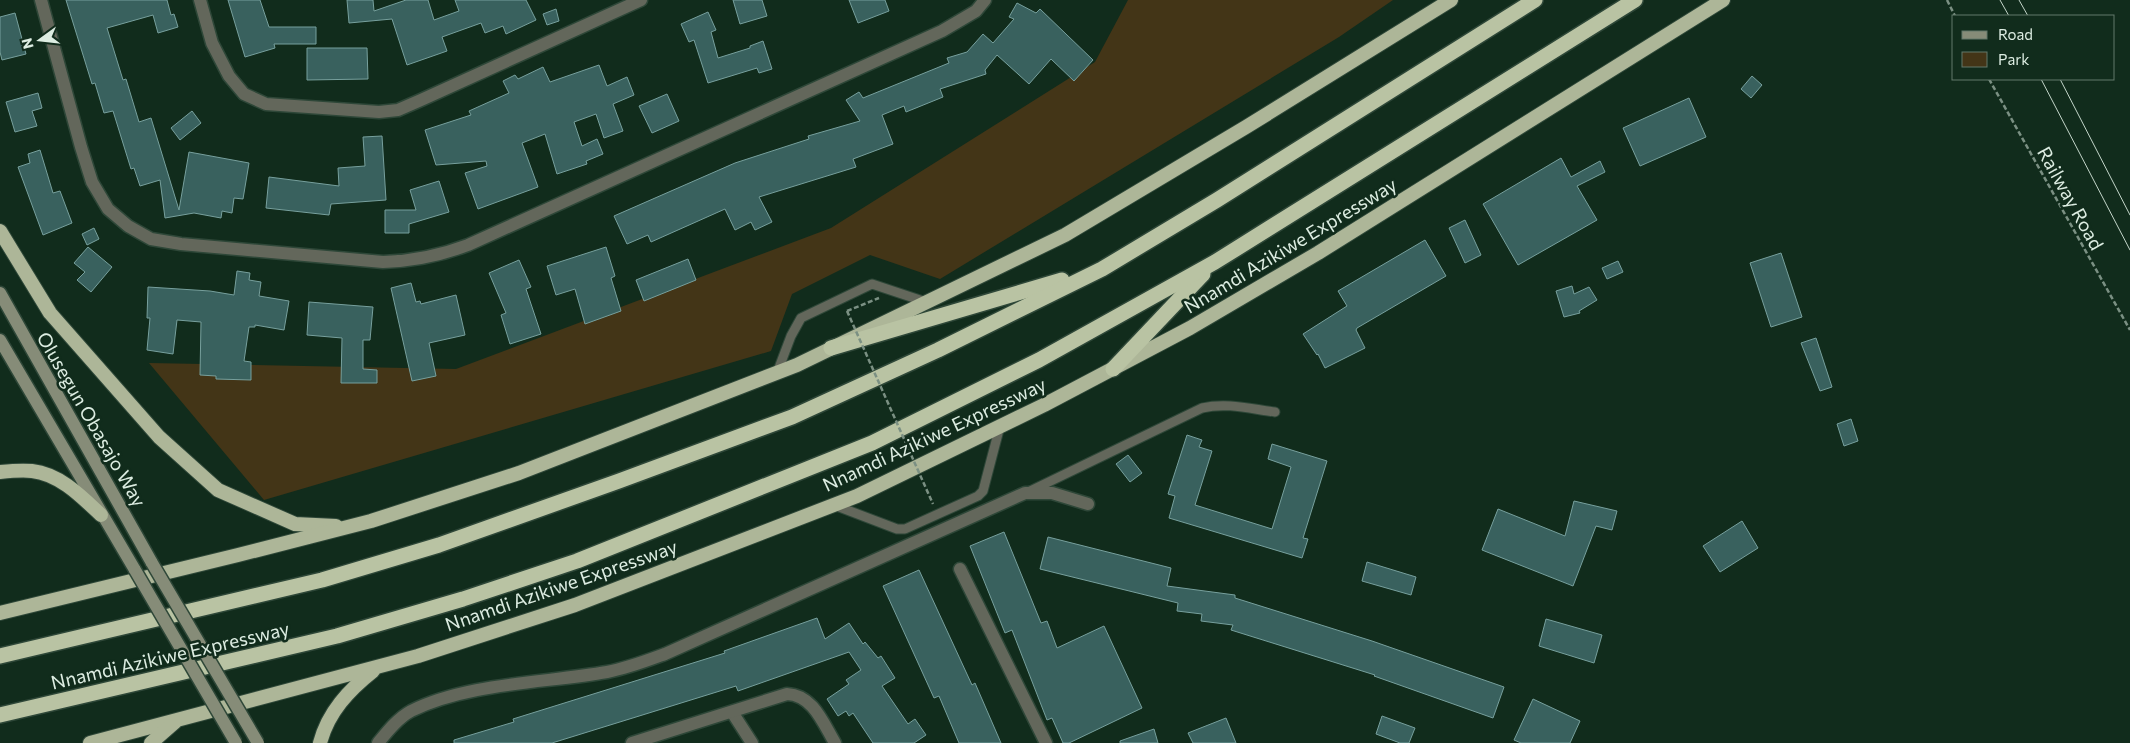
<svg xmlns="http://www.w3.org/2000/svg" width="2130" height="743" viewBox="0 0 2130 743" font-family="Commissioner,sans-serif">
<rect width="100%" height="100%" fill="#112c1c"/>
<path fill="#433517" d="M1128 0H1393L1339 37 940 279 870 255 792 294 771 351 264 500 149 363 456 369 831 228 1095 62Z"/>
<g fill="#39615e" stroke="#77a09d">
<path d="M66 0H167L171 15 174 14 178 27 158 33 153 15 107 28 123 80 126 79 139 122 151 118 179 210 189 152 249 163 243 199 234 198 232 213 222 211 221 218 194 213 165 218 160 180 140 186 134 168 131 169 113 111 104 113 95 83 92 84Z"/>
<path d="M228 0H260L269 27H316V44H274L275 48 245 57Z"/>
<path d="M347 0H373L374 11 406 0H428L434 20 459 11 455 0H526L536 20 506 34 503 26 485 33 481 23 442 37 447 51 407 65 392 19 349 23Z"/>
<path d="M733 0H762L767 16 740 24Z"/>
<path d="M849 0H885L889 11 858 23Z"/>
<path d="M1017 3 1036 13 1040 9 1093 60 1074 81 1051 59 1029 84 997 55 985 70 986 74 940 89 943 97 906 112 904 106 882 115 893 144 853 159 856 167 759 197 772 222 755 230 751 222 735 230 725 209 651 242 648 235 627 244 614 216 735 163 809 139 808 136 860 121 846 100 859 92 863 98 949 63 947 58 967 52 983 34 993 43 1014 19 1009 17Z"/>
<path d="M556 9 559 21 547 25 543 14Z"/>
<path d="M708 12 716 30 711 32 718 58 750 48V46L763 41 772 69 759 73 757 68 708 83 694 40 689 42 681 24Z"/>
<path d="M15 13 26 54 2 60 0 52V17Z"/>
<path d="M307 48H367L368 79 307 80Z"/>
<path d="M599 65 607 86 627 77 634 95 613 104 623 131 604 138 596 114 574 122 582 146 597 139 603 154 586 161 587 164 557 174 545 134 522 143 538 187 478 209 465 173 487 166 486 161 436 165 425 130 471 115 469 111 509 93 503 81 515 75 518 79 543 67 550 82Z"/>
<path d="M1752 76 1762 85 1751 98 1741 89Z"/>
<path d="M38 93 42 108 32 111 37 126 15 132 6 102Z"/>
<path d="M667 94 679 121 652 133 639 106Z"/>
<path d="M1689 98 1706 137 1640 166 1623 128Z"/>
<path d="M192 111 201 123 180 140 171 128Z"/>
<path d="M382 136 386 200 331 204 329 215 266 208 269 177 339 186 338 168 365 166 363 137Z"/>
<path d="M40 150 53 193 60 191 72 223 43 235 18 167 30 163 28 154Z"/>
<path d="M1561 158 1571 177 1600 161 1605 172 1577 186 1597 220 1518 265 1483 204Z"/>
<path d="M439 181 449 212 409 224V233H385V210H416L410 190Z"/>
<path d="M1465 220 1481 255 1465 263 1449 228Z"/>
<path d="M94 228 99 239 87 245 82 234Z"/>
<path d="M1425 240 1446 276 1357 328 1356 330 1365 348 1325 368 1318 354 1317 355 1303 334 1347 306 1338 291Z"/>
<path d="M88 247 112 267 91 292 77 280 85 272 74 263Z"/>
<path d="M606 247 615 276 611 278 621 311 585 324 575 289 556 295 547 266Z"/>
<path d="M1781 253 1802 317 1771 327 1750 263Z"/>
<path d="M688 259 696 280 644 301 636 280Z"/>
<path d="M519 260 531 287 526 289 541 334 510 344 501 315 506 313 489 273Z"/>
<path d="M1618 261 1623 272 1607 279 1602 268Z"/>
<path d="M237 271 250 273 249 280 261 282 259 296 289 301 284 330 255 325V327H249L244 361 251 362V380L216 379V376L200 375 201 322 177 320 173 354 147 350 150 318H147L148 287 210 291 234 295Z"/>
<path d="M411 283 416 302 420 301 421 304 456 295 465 335 429 343 436 376 412 381 391 288Z"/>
<path d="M1572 286 1574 294 1589 287 1597 300 1579 311 1580 313 1564 317 1556 291Z"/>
<path d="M309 302 373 307 370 340H363V369L377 370V383H341L342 338 307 335Z"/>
<path d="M1816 338 1832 387 1820 391 1801 343Z"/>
<path d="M1851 419 1858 441 1844 446 1837 424Z"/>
<path d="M1187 435 1202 440 1199 447 1212 451 1195 505 1272 529 1291 467 1268 459 1272 444 1327 461 1303 538 1308 539 1302 558 1169 518 1175 496 1168 494Z"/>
<path d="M1128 455 1142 473 1130 482 1116 464Z"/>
<path d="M1574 501 1617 511 1612 530 1596 526 1573 586 1482 550 1498 509 1565 536Z"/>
<path d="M1742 521 1758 548 1720 572 1703 546Z"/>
<path d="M1004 532 1041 623 1047 621 1057 648 1104 626 1142 708 1069 743H1063L1052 718 1047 720 1012 630 1005 633 970 546Z"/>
<path d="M1048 537 1171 568 1167 586 1235 595V598L1372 641 1504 687 1493 718 1374 676 1375 675 1231 630 1233 625 1201 621 1202 614 1177 611 1178 603 1040 569Z"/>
<path d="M1367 562 1416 577 1411 595 1362 581Z"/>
<path d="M919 570 972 685 975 683 1001 743H959L939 696 934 698 883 586Z"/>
<path d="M817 618 825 639 849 623 863 644 865 642 878 658 881 656 895 678 882 686 908 724 915 719 926 735 914 743H873L853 713 849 716 846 711 838 716 827 699 849 684 846 680 861 670 849 652 738 691 736 686 552 743H454V740L514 722 513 719 725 653 724 651Z"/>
<path d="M1546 619 1602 635 1594 663 1539 646Z"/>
<path d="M1533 699 1580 721 1570 743H1521L1514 740Z"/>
<path d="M1382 716 1415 728 1409 743H1400L1376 734Z"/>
<path d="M1226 718 1236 743H1193L1188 733Z"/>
<path d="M1154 729 1158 743H1120V741Z"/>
</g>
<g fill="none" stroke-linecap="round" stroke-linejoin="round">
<defs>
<g id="service">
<path d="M777 373 791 336 801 318 872 284 926 302"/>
<path d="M1028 492 1202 408C1227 402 1251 409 1275 412"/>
<path d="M834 505 897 529H905L978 496 983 491 1000 426"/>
</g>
<g id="minor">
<path d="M41 0 81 147 92 182 108 209 128 226 151 239 181 244 383 262C414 261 439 256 468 245L942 31 976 11 985 0"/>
<path d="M200 0 212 43 229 76 244 94 266 104 379 112 398 110 421 100 641 0"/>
<path d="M960 569 1046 743"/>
<path d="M732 712 752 743"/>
<path d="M378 743C387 732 398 718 411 711 467 683 545 683 607 672 628 668 646 661 665 654L1025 493H1052L1088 504"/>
<path d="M632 743 787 694C813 695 823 723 835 743"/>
</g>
<g id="secondary">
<path d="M0 293 152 563"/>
<path d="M0 340 135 570"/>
</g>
<g id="trunk">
<path d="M0 231 50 313 159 437 218 490 295 524 336 526"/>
<path d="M0 472C10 471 22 470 32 471 60 474 82 497 101 515"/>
<path d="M0 613 238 555 371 521 519 473 797 365 1065 235 1246 127 1451 0"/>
<path d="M90 743 418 656 575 605 857 496 1044 405 1190 328 1318 253 1723 0"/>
<path d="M151 743 175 722"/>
<path d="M320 743C328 712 349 690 373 671"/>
</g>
<g id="motorway">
<path d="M831 348 1062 280"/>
<path d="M1113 369 1203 274"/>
<path d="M0 656 322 580 439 545 619 481 792 417 938 350 1102 269 1217 200 1535 0"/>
<path d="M0 715 337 636 463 599 577 561 872 443 1039 360 1215 262 1635 0"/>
</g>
</defs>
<use href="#service" stroke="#2e4738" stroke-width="11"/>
<use href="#minor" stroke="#2e4738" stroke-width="15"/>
<use href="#secondary" stroke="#2e4738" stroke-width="15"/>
<use href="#trunk" stroke="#2e4738" stroke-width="16"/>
<use href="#motorway" stroke="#2e4738" stroke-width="18"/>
<g stroke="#7b9083" stroke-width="2.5" stroke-dasharray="5 2.5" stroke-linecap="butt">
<path d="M1947 0 1955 16"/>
<path d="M1989 79 2130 330"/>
<path d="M847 311 879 298"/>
</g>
<use href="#service" stroke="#63675b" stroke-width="9"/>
<use href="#minor" stroke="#63675b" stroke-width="12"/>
<use href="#secondary" stroke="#868c78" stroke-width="12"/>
<use href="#trunk" stroke="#adb698" stroke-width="14"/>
<use href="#motorway" stroke="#b9c3a3" stroke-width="15"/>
<g stroke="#c4d6ca" stroke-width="1">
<path d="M2000 0 2009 16"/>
<path d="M2019 0 2028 16"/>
<path d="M2041 79 2130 250"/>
<path d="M2060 79 2130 215"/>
</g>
<defs>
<g id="secondary-bridge">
<path d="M152 563 258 743"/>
<path d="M135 570 236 743"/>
</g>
</defs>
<use href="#secondary-bridge" stroke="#2e4738" stroke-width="15" stroke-linecap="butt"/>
<path stroke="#7b9083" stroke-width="2.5" stroke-dasharray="5 2.5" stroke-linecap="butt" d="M847 311 933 504"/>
<use href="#secondary-bridge" stroke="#868c78" stroke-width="12"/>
</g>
<g text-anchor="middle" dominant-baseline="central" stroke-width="5" stroke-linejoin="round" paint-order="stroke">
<g font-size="19" fill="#ddede2" stroke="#112c1c">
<text transform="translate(2071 198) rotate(61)">Railway Road</text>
<text transform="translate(1290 245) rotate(-31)">Nnamdi Azikiwe Expressway</text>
<text transform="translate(92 419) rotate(60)">Olusegun Obasajo Way</text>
<text transform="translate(934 434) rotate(-25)">Nnamdi Azikiwe Expressway</text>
<text transform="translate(561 585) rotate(-19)">Nnamdi Azikiwe Expressway</text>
<text transform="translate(170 655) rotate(-13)">Nnamdi Azikiwe Expressway</text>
</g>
</g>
<rect x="1952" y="15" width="162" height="65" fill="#112c1c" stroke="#63796b"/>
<rect x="1962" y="31" width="25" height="8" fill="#868c78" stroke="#63796b"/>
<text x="1998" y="40" font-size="15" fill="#ddede2">Road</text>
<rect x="1962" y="52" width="25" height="15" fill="#433517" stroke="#63796b"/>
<text x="1998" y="65" font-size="15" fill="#ddede2">Park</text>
<g transform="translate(40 40) rotate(255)" stroke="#112c1c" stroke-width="4" paint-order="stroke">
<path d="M0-4L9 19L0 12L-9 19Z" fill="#ddede2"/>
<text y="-8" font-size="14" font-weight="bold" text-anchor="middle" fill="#ddede2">N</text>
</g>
</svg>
